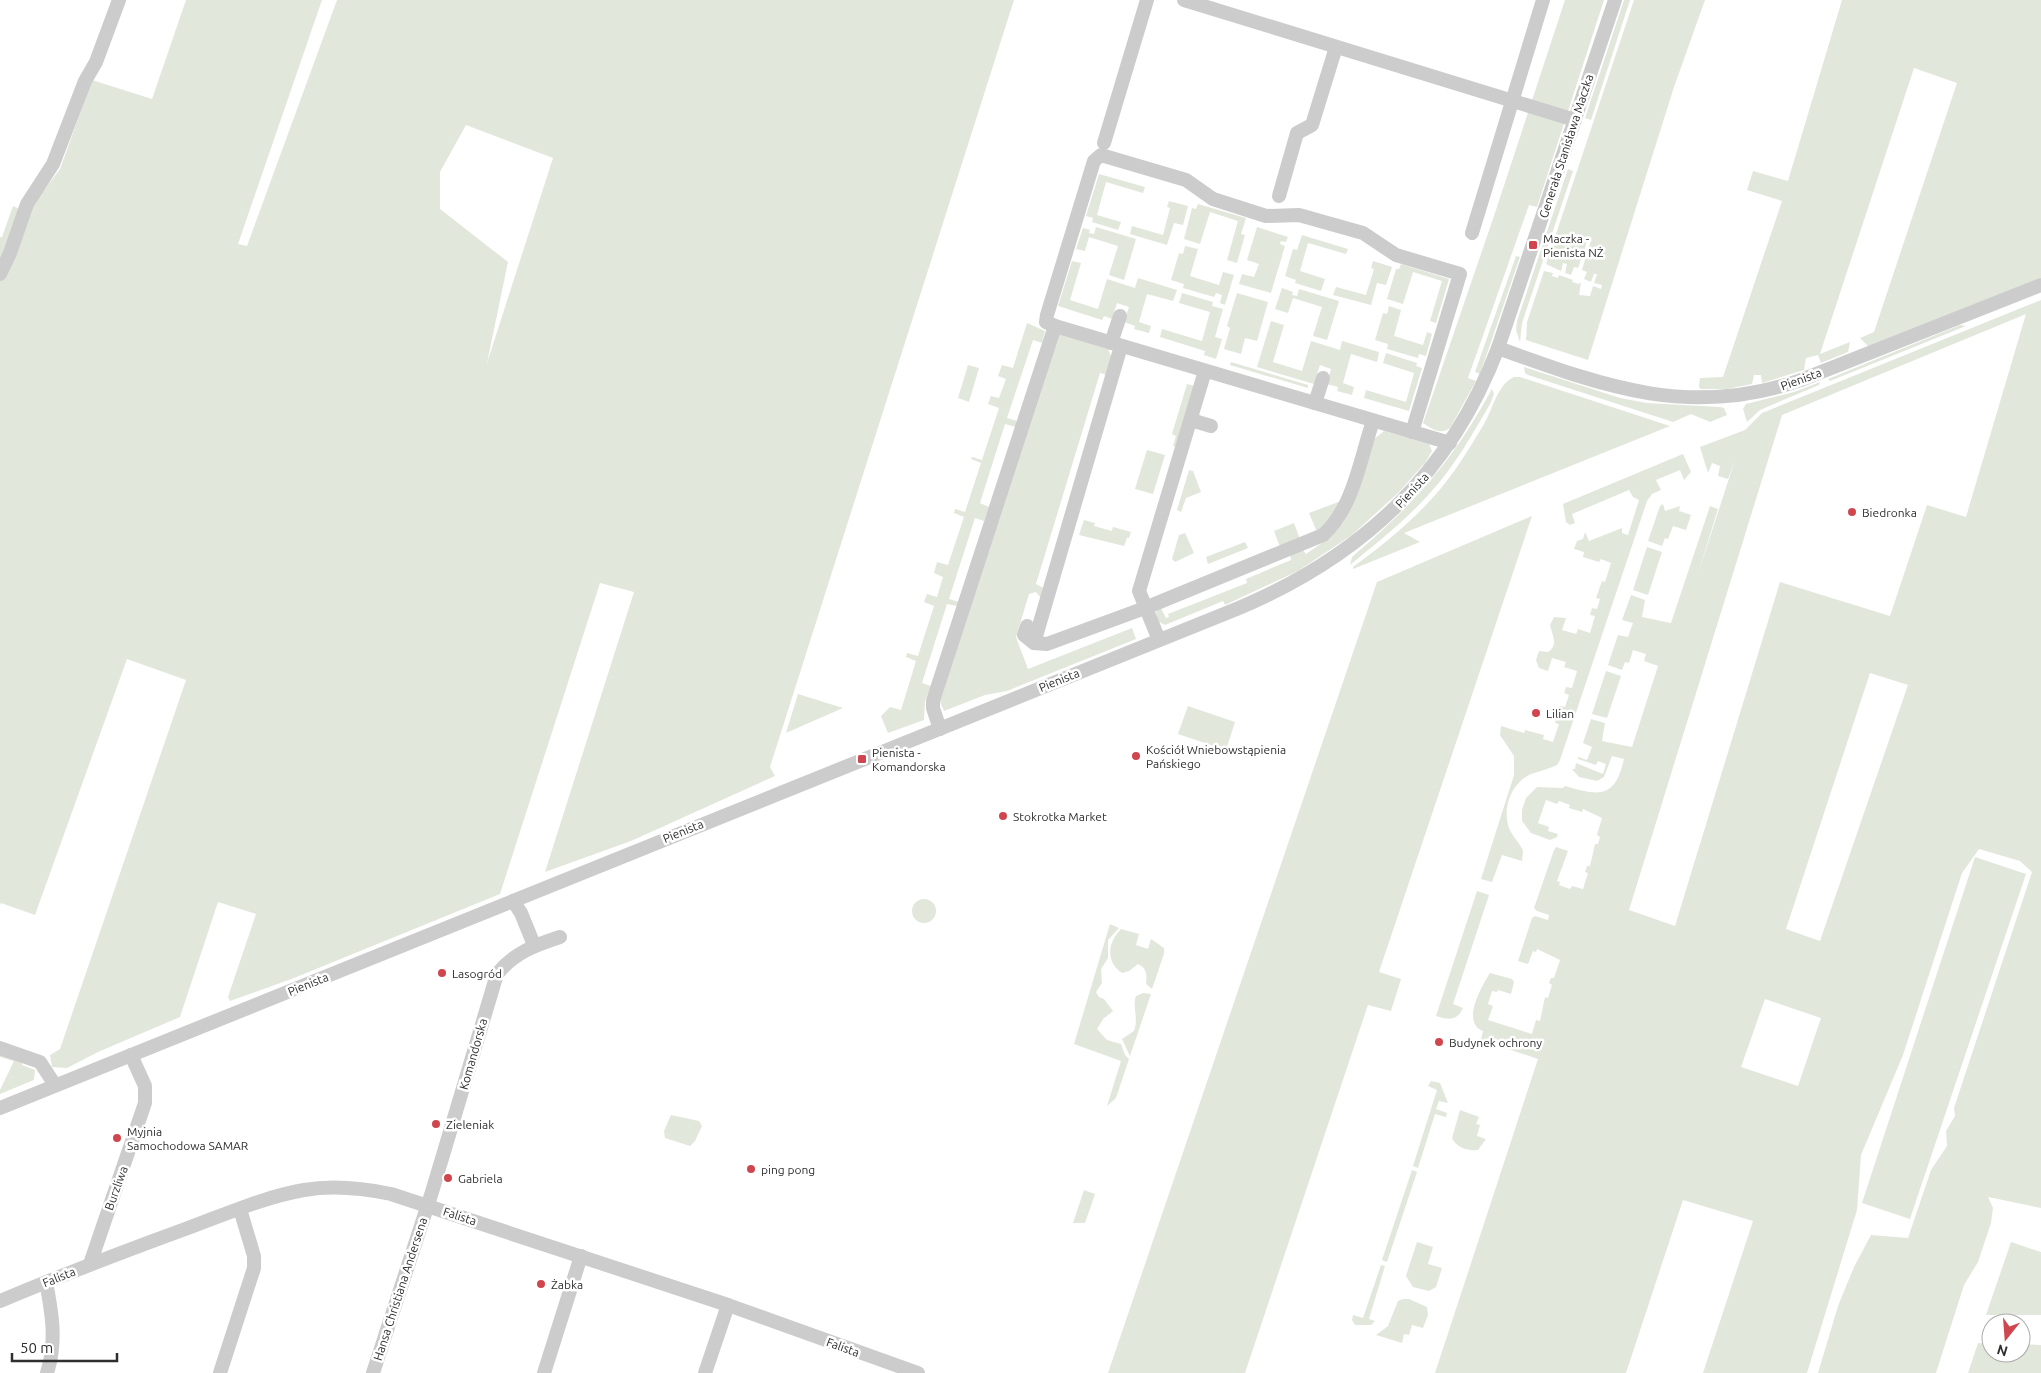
<svg xmlns="http://www.w3.org/2000/svg" width="2041" height="1373" viewBox="0 0 2041 1373" font-family="Ubuntu,sans-serif">
<rect width="100%" height="100%" fill="#fff"/>
<g fill="#e2e7dc" fill-rule="evenodd">
<path d="M186 0H322L238 244 247 246 337 0H1014L770 767 775 776 631 841 545 872 634 592 600 583 500 894 294 978 230 1001 228 997 256 914 218 902 180 1017 98 1052 67 1068 52 1067 50 1055 60 1049 186 680 127 659 35 915 1 903 0 905V237H2L13 206 27 213 60 169 92 80 152 99ZM466 125 553 158 487 363 508 262 440 209V172Z"/>
<path d="M1565 0H1604L1537 207 1529 205 1468 378 1476 381 1450 428C1440 435 1432 429 1423 423L1494 216Z"/>
<path d="M1624 0H1630L1591 120 1585 118Z"/>
<path d="M1634 0H1705L1674 87 1588 360 1526 340 1527 322 1544 271 1553 273 1552 276 1558 278 1559 275 1573 280 1572 282 1579 284 1581 282 1579 295 1590 296 1593 286 1601 289 1602 285 1594 283 1597 274H1594L1591 282 1584 279 1587 272 1582 270 1591 240 1588 239 1578 268 1574 267 1571 275 1565 273 1567 264 1563 263 1561 271 1546 264Z"/>
<path d="M1842 0H2041V278L1873 345 1868 346 1860 338 1874 332 1957 83 1914 68 1820 354 1850 342 1848 352 1821 363 1818 355 1806 358 1804 370 1762 383 1761 375H1754L1752 384 1727 389H1701L1699 387 1700 378 1723 377 1782 201 1747 190 1753 171 1788 181Z"/>
<path d="M1568 169 1573 171 1522 323 1520 342 1516 330 1517 321Z"/>
<path d="M1099 174 1145 187 1143 193 1106 182 1097 215 1121 222 1118 230 1092 222 1093 218 1086 216Z"/>
<path d="M1169 201 1188 206 1183 225 1174 223 1167 245 1130 234 1132 226 1163 235 1170 208 1167 207Z"/>
<path d="M1198 204 1246 218 1241 234 1245 235 1237 263 1227 260 1238 221 1210 212 1200 244 1184 239 1192 208 1196 209Z"/>
<path d="M1096 227 1136 239 1124 280 1109 275 1118 246 1089 237 1085 251 1076 249 1083 228 1090 230 1089 233 1094 234Z"/>
<path d="M1257 227 1288 237 1286 242 1281 241 1280 244 1285 246 1271 293 1239 284 1242 274 1254 277 1259 264 1247 260Z"/>
<path d="M1302 235 1348 249 1346 254 1308 243 1300 271 1325 279 1321 291 1295 283 1296 280 1285 276 1293 249 1297 250Z"/>
<path d="M1185 246 1198 249 1190 276 1219 285 1223 272 1234 275 1225 305 1220 303 1222 295 1216 293 1214 297 1183 288 1184 284 1171 280 1179 253 1183 254Z"/>
<path d="M1516 256 1520 257 1480 374 1475 372Z"/>
<path d="M1072 261 1081 263 1070 300 1098 309 1107 279 1135 288 1138 278 1177 290 1173 301 1147 294 1139 322 1151 326 1149 333 1134 329 1135 326 1124 322 1129 307 1117 303 1112 319 1104 316 1102 320 1058 306Z"/>
<path d="M1373 261 1392 267 1386 285 1377 283 1371 305 1333 295 1336 287 1366 295 1374 269 1371 268Z"/>
<path d="M1401 264 1449 279 1436 323 1430 321 1442 281 1413 272 1403 304 1387 299 1396 269H1399Z"/>
<path d="M1282 288 1293 292 1292 295 1297 296 1299 289 1339 301 1327 340 1313 336 1322 307 1293 298 1288 313 1275 309Z"/>
<path d="M1182 293 1213 302 1212 306 1223 309 1215 337 1222 339 1216 359 1204 355 1205 351 1160 337 1162 329 1202 341 1210 312 1179 303Z"/>
<path d="M1237 293 1268 302 1257 341 1245 338 1241 354 1224 349 1230 328 1227 326Z"/>
<path d="M2041 300V1208L1988 1197 1993 1208 1991 1223 1978 1262 1964 1285 1936 1373H1818L1838 1306 1854 1267 1871 1235 1908 1238 1931 1170 1947 1146 1946 1131 1955 1116 1954 1108 2032 872 2020 861 1979 849 1962 873 1903 1055 1861 1155 1857 1210 1807 1373H1703L1753 1221 1683 1200 1626 1373H1435L1538 1059 1481 1040 1483 1031C1461 1023 1481 987 1490 973L1512 979 1514 982 1511 994 1498 990 1497 992 1492 991 1488 1004 1493 1006 1488 1020 1532 1034 1536 1020 1540 1021 1545 997 1548 998 1552 985 1549 983 1551 978H1554L1560 960 1537 949 1536 952 1533 951 1528 964 1518 961 1532 918 1535 916 1548 920 1549 915 1537 911 1534 908 1554 850 1556 847 1568 851 1557 881 1560 882 1559 885 1570 889 1572 886 1583 889 1588 873 1585 872 1587 866H1590L1595 844H1598L1600 837 1597 835 1602 818 1583 809 1582 812 1569 808 1570 805 1559 801 1557 804 1546 800 1538 823 1549 827 1548 831 1558 834 1557 837 1550 840 1531 833 1522 821V810L1526 798 1537 787 1563 788 1565 786C1599 796 1615 799 1624 759L1612 756 1604 777 1597 781 1579 777 1572 769H1575L1576 763 1603 774 1606 764 1598 761 1596 765 1578 759V757L1587 760 1592 747 1583 743 1591 719 1605 723 1602 741 1632 747 1658 666 1644 661 1646 654 1633 650 1629 663 1625 662 1622 670 1608 665 1618 635 1628 637 1633 623 1622 620 1631 595 1645 600 1642 617 1671 623 1710 506 1718 509 1697 577 1735 460 1728 479 1718 476 1720 466 1712 463 1708 473 1700 447 1745 430 1762 413ZM2026 314 1966 517 1927 505 1890 616 1780 582 1675 926 1629 910 1782 415ZM1870 673 1908 685 1820 941 1786 929ZM1765 999 1821 1018 1798 1086 1741 1067Z"/>
<path d="M1389 306 1401 310 1394 336 1423 345 1427 332 1432 334 1426 356 1419 354 1418 358 1387 349 1388 344 1375 340 1383 313 1387 314Z"/>
<path d="M1271 321 1284 325 1273 362 1302 371 1311 341 1340 350 1342 341 1379 352 1377 362 1351 354 1343 383 1354 387 1352 395 1337 391 1338 387 1327 384 1331 369 1320 365 1314 384 1257 367Z"/>
<path d="M1027 323 1045 331 1042 343 1033 340 1007 418 1017 421 1016 427 1005 424 980 503 989 507 984 521 975 518 949 599 959 602 957 606 947 604 922 683 931 686 925 701 924 720 888 733 881 716 890 707 901 710 916 661 906 657 907 653 918 656 934 606 924 602 927 594 937 597 943 577 934 573 937 562 948 565 964 517 954 513 955 509 965 512 981 463 971 459 972 457 982 460 999 408 988 404 991 396 999 398 1006 379 998 376 1002 365 1013 368Z"/>
<path d="M1960 325 1966 326 1830 381 1828 379Z"/>
<path d="M1061 334 1107 347 1111 356 1107 375 1100 373 1036 584 1042 587 1044 591 1041 598 1036 592 1029 594 1016 637 1028 669 1132 628 1136 639 1007 691 985 695 944 711 940 702 1057 335Z"/>
<path d="M1386 353 1417 363 1416 366 1422 368 1409 411 1364 398 1366 390 1406 402 1414 373 1383 363Z"/>
<path d="M1231 362 1308 385V388L1230 365Z"/>
<path d="M968 365 979 368 969 402 958 398Z"/>
<path d="M1524 367 1620 398 1647 403 1720 407 1724 408 1727 415 1710 422 1691 414 1673 422 1528 375 1525 373Z"/>
<path d="M1514 377H1520L1670 426 1404 533 1420 542 1353 569V567C1386 543 1420 515 1446 482 1460 464 1472 444 1484 424 1493 409 1497 385 1514 377Z"/>
<path d="M1820 382 1819 385 1760 410 1747 422 1743 409 1746 404 1794 392Z"/>
<path d="M1187 384 1195 386 1177 447 1173 446 1176 436 1172 434Z"/>
<path d="M1492 389 1494 394 1490 404C1472 435 1454 467 1430 493 1406 520 1378 542 1350 565L1352 557C1415 503 1452 462 1492 389Z"/>
<path d="M1384 431 1429 444 1432 451 1425 463 1398 493 1352 535 1298 571 1225 605 1223 601 1165 625 1157 621 1156 610 1160 606 1166 618 1169 617 1168 614 1247 583 1246 579 1291 560 1290 555 1303 550 1306 554 1332 536 1344 521 1374 439Z"/>
<path d="M1147 450 1165 455 1153 494 1135 489Z"/>
<path d="M1683 454 1691 472 1684 480 1680 470 1656 480 1661 490 1652 494 1647 501 1560 760 1557 765C1549 769 1539 771 1531 774 1511 783 1502 808 1509 828 1512 836 1520 843 1523 851L1522 861 1502 855 1492 882 1481 879 1514 775V756L1500 735 1501 726 1524 733 1525 730 1544 735 1543 739 1553 742 1559 724 1555 723 1560 706 1565 707 1569 695 1564 693 1566 687 1572 688 1577 671 1564 667 1566 662 1552 658 1548 671 1539 668 1536 660 1539 651 1548 652C1559 645 1552 635 1550 625L1554 617 1566 618 1562 630 1576 634 1578 629 1590 633 1595 616 1590 615 1592 608 1597 609 1600 599 1596 598 1602 581 1605 582 1611 563 1601 559 1599 562 1583 557 1584 552 1574 549 1577 541 1583 539 1585 532 1589 541 1622 528V533L1628 535 1639 500 1633 497 1629 490 1572 514 1575 523 1570 525 1566 522 1563 504Z"/>
<path d="M1189 470 1193 471 1201 492 1186 498 1181 512 1177 510Z"/>
<path d="M1341 501 1337 510 1317 532 1309 513Z"/>
<path d="M1663 504 1665 511 1680 506 1679 511 1691 515 1686 530 1673 526 1668 539 1665 538 1662 546 1648 541 1660 506Z"/>
<path d="M1532 516 1379 972 1401 979 1391 1011 1368 1005 1245 1373H1108L1377 582Z"/>
<path d="M1084 520 1095 523 1094 526 1112 531 1113 527 1131 532 1129 538H1127L1124 546 1079 535Z"/>
<path d="M1294 523 1300 539 1280 547 1274 531Z"/>
<path d="M1185 533 1194 553 1175 562 1172 559 1179 535Z"/>
<path d="M1245 542 1248 548 1208 564 1206 557Z"/>
<path d="M1647 547 1662 552 1648 595 1633 590Z"/>
<path d="M1606 671 1621 676 1607 718 1592 714Z"/>
<path d="M798 694 843 708 786 733Z"/>
<path d="M1188 706 1235 722 1226 750 1178 734Z"/>
<path d="M1975 857 2026 874 1910 1219 1862 1203Z"/>
<path d="M1477 891 1489 895 1453 1004 1463 1008C1457 1021 1449 1020 1436 1016Z"/>
<circle cx="924" cy="911" r="12"/>
<path d="M1110 924 1119 928 1108 940V958L1101 969 1102 983 1096 992 1099 997 1104 999 1113 1011 1103 1019 1097 1029 1107 1040 1121 1044 1125 1055 1129 1059 1116 1098 1107 1106 1121 1061 1074 1044Z"/>
<path d="M1121 929 1139 934 1136 945 1148 949 1151 939 1164 948V954L1152 989 1146 984C1147 975 1147 968 1138 964L1129 971 1122 973C1105 961 1108 942 1121 929Z"/>
<path d="M1143 993 1151 994 1130 1056 1122 1039 1134 1031C1139 1018 1132 1007 1136 996Z"/>
<path d="M0 1054 22 1061V1065L35 1070 34 1080 0 1094V1090L14 1061 0 1057Z"/>
<path d="M1431 1081 1440 1083 1448 1103 1439 1101 1436 1109 1447 1113 1446 1117 1435 1114 1418 1168 1413 1166 1437 1090 1428 1086Z"/>
<path d="M1460 1110 1479 1117 1476 1124 1480 1125 1477 1136 1486 1139 1478 1150C1469 1151 1456 1148 1452 1138Z"/>
<path d="M671 1115 699 1121 702 1126 695 1141 690 1146 665 1138 664 1131Z"/>
<path d="M1412 1170 1417 1172 1387 1262 1382 1260Z"/>
<path d="M1084 1190 1095 1194 1085 1223H1073Z"/>
<path d="M1417 1242 1433 1247 1428 1264 1442 1268 1436 1287 1429 1291 1413 1287 1406 1276Z"/>
<path d="M2011 1242 2041 1252V1315H1986Z"/>
<path d="M1381 1265 1385 1266 1369 1319 1375 1321 1371 1325H1355L1352 1320 1353 1315 1363 1318Z"/>
<path d="M1403 1299H1409L1427 1307 1428 1315 1423 1328 1412 1325 1409 1335 1404 1334 1402 1343 1376 1335 1388 1326 1398 1301Z"/>
<path d="M1978 1343 1991 1344V1353H2021V1344L2041 1345V1373H1968Z"/>
</g>
<g fill="none" stroke-linecap="round" stroke-linejoin="round">
<g stroke="#ccc" stroke-width="14">
<path d="M1184 0 1575 120"/>
<path d="M1104 143 1147 0"/>
<path d="M1279 196 1297 133 1312 125 1336 47"/>
<path d="M1472 233 1543 0"/>
<path d="M0 274 10 253 27 204 53 164 85 81 96 62 119 0"/>
<path d="M1055 326 1450 443"/>
<path d="M1111 343 1120 316"/>
<path d="M1121 346 1034 643 1047 644 1145 608 1323 535C1354 507 1360 459 1373 421"/>
<path d="M1498 348C1603 386 1690 419 1801 380L2041 285"/>
<path d="M1315 403 1323 378"/>
<path d="M1191 420 1211 426"/>
<path d="M1027 626 1024 635 1034 643"/>
<path d="M1159 640 1139 591 1205 371"/>
<path d="M940 729 933 708V701L1055 326 1046 322 1047 315 1094 161 1101 155 1186 180 1213 199 1266 216 1299 215 1363 233 1396 255 1460 274 1412 432"/>
<path d="M513 901 521 913 534 945"/>
<path d="M0 1048 40 1062 55 1085"/>
<path d="M0 1108 1239 608C1362 556 1450 474 1498 348L1615 0"/>
<path d="M90 1264 145 1103V1086L131 1055"/>
<path d="M46 1282C52 1313 57 1342 47 1373"/>
<path d="M0 1301C62 1275 125 1251 188 1228 226 1214 264 1197 304 1190 333 1185 362 1188 391 1194L728 1305 918 1373"/>
<path d="M220 1373 254 1268V1256L240 1209"/>
<path d="M373 1373 432 1192 497 974C514 953 535 945 560 937"/>
<path d="M544 1373 581 1256"/>
<path d="M705 1373 728 1305"/>
</g>
</g>
<g fill="#d0464e" stroke="#fff" stroke-width="2">
<rect x="1528" y="240" width="10" height="10" rx="2.5"/>
<circle cx="1852" cy="512" r="5"/>
<circle cx="1536" cy="713" r="5"/>
<circle cx="1136" cy="756" r="5"/>
<rect x="857" y="754" width="10" height="10" rx="2.5"/>
<circle cx="1003" cy="816" r="5"/>
<circle cx="442" cy="973" r="5"/>
<circle cx="1439" cy="1042" r="5"/>
<circle cx="436" cy="1124" r="5"/>
<circle cx="117" cy="1138" r="5"/>
<circle cx="751" cy="1169" r="5"/>
<circle cx="448" cy="1178" r="5"/>
<circle cx="541" cy="1284" r="5"/>
</g>
<g text-anchor="middle" dominant-baseline="central" stroke-width="5" stroke-linejoin="round" paint-order="stroke">
<g font-size="12" fill="#2f2f2f" stroke="#fff">
<text transform="translate(1566 146) rotate(-72)">Generała Stanisława Maczka</text>
<text transform="translate(1801 379) rotate(-20)">Pienista</text>
<text transform="translate(1412 490) rotate(-47)">Pienista</text>
<text transform="translate(1059 680) rotate(-22)">Pienista</text>
<text transform="translate(683 831) rotate(-22)">Pienista</text>
<text transform="translate(308 984) rotate(-22)">Pienista</text>
<text transform="translate(473 1054) rotate(-74)">Komandorska</text>
<text transform="translate(116 1188) rotate(-70)">Burzliwa</text>
<text transform="translate(460 1216) rotate(18)">Falista</text>
<text transform="translate(59 1277) rotate(-22)">Falista</text>
<text transform="translate(400 1289) rotate(-72)">Hansa Christiana Andersena</text>
<text transform="translate(843 1347) rotate(20)">Falista</text>
</g>
<g font-size="12" fill="#2f2f2f" stroke="#fff" text-anchor="start">
<text x="1543" y="238">Maczka -<tspan x="1543" dy="14">Pienista NŻ</tspan></text>
<text x="1862" y="512">Biedronka</text>
<text x="1546" y="713">Lilian</text>
<text x="1146" y="749">Kościół Wniebowstąpienia<tspan x="1146" dy="14">Pańskiego</tspan></text>
<text x="872" y="752">Pienista -<tspan x="872" dy="14">Komandorska</tspan></text>
<text x="1013" y="816">Stokrotka Market</text>
<text x="452" y="973">Lasogród</text>
<text x="1449" y="1042">Budynek ochrony</text>
<text x="446" y="1124">Zieleniak</text>
<text x="127" y="1131">Myjnia<tspan x="127" dy="14">Samochodowa SAMAR</tspan></text>
<text x="761" y="1169">ping pong</text>
<text x="458" y="1178">Gabriela</text>
<text x="551" y="1284">Żabka</text>
</g>
</g>
<g transform="translate(2006 1338) rotate(197)"><circle r="24" fill="#ffffff" stroke="#acacac"/>
<path d="M0-4L9 19L0 12L-9 19Z" fill="#d0464e"/>
<text y="-8" font-size="14" font-weight="bold" text-anchor="middle" fill="#2f2f2f">N</text>
</g>
<path d="M12 1353v8h105v-8" fill="none" stroke="#2f2f2f" stroke-width="2.5"/>
<text x="20" y="1353" font-size="15" fill="#2f2f2f" stroke="#ffffff" stroke-width="4" paint-order="stroke">50 m</text>
</svg>
